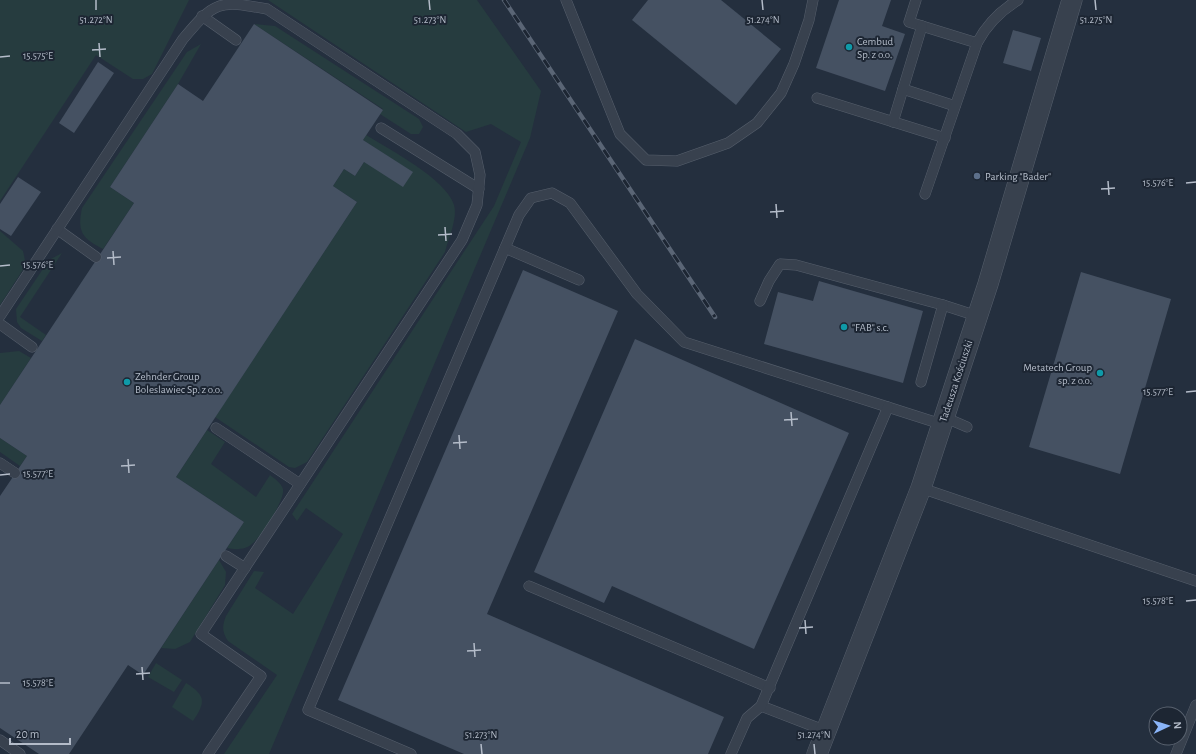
<svg xmlns="http://www.w3.org/2000/svg" width="1196" height="754" viewBox="0 0 1196 754" font-family="'Alegreya Sans',sans-serif">
<rect width="100%" height="100%" fill="#242f3e"/>
<g fill="#263c3f">
<path d="M0 0H189L152 74 143 79H133L96 55 0 201Z"/>
<path d="M268 0H477L541 91 530 138 269 754H224L277 675 228 641C222 632 222 626 226 616L254 571 264 572 255 588 293 614 343 534 306 508 297 521 292 514 494 206 521 142 491 124 466 132Z"/>
<path d="M254 24 275 26 419 119 423 127 419 134H411L380 114 383 109Z"/>
<path d="M201 44 178 84 110 187 134 203 103 249C82 238 77 232 82 208L187 52Z"/>
<path d="M366 135C389 149 446 179 454 205 458 218 448 239 445 252L307 462 295 468 289 467 215 417 357 202 333 186 344 169 355 176 364 162 412 172 363 140Z"/>
<path d="M0 231 23 251 26 265 0 305Z"/>
<path d="M62 253 20 317 46 335 42 341 21 328 17 322 16 309 49 260Z"/>
<path d="M19 351 31 358 0 405V353Z"/>
<path d="M207 430 225 442 211 464 256 497 270 475C275 479 281 483 283 489 285 500 262 535 253 543 246 550 236 550 227 548L244 522 176 477Z"/>
<path d="M0 438 27 456 20 466 0 452Z"/>
<path d="M219 560 226 572 225 585 190 642 175 649 161 648Z"/>
<path d="M156 663 182 680 174 692 148 677Z"/>
<path d="M186 683C207 696 205 703 193 721L172 707Z"/>
</g>
<g fill="#455162">
<path d="M648 0H721L781 49 736 105 632 20Z"/>
<path d="M839 0H891L882 26 905 34 885 91 816 68Z"/>
<path d="M254 24 383 110 363 140 413 172 403 187 364 162 355 176 344 169 333 186 357 202 176 477 244 522 143 675 128 665 69 754H39L0 728V496L27 456 0 438V405L134 203 110 187 178 84 203 101Z"/>
<path d="M1013 30 1041 38 1031 71 1003 63Z"/>
<path d="M98 62 114 73 74 133 59 123Z"/>
<path d="M18 177 41 192 11 236 0 229V204Z"/>
<path d="M523 270 618 311 487 614 724 717 708 754H464L338 700Z"/>
<path d="M1081 272 1171 299 1120 474 1029 447Z"/>
<path d="M819 281 923 311 903 383 764 344 778 292 813 301Z"/>
<path d="M635 339 849 433 754 649 612 586 604 603 534 572Z"/>
</g>
<g fill="none" stroke-linecap="round" stroke-linejoin="round">
<defs>
<g id="service">
<path d="M566 0 620 134 646 160 677 161 728 143 757 123 781 93 794 64 809 20 813 0"/>
<path d="M916 0 909 22 977 43"/>
<path d="M202 16 236 40"/>
<path d="M903 89 955 106"/>
<path d="M817 98 945 138"/>
<path d="M893 122 922 26"/>
<path d="M381 128 479 189"/>
<path d="M925 194 977 43C987 24 1000 11 1018 0"/>
<path d="M57 229 96 257"/>
<path d="M505 248 579 280"/>
<path d="M760 301 769 281 780 264 796 265 943 305 977 316"/>
<path d="M0 316 183 39C215 1 218 0 267 9L457 134 475 152 480 175 477 205 462 240 201 634 261 676 208 754"/>
<path d="M0 324 32 347"/>
<path d="M921 382 943 305"/>
<path d="M944 417 967 427"/>
<path d="M216 428 300 484"/>
<path d="M0 463 15 473"/>
<path d="M921 488 1196 581"/>
<path d="M226 556 245 568"/>
<path d="M529 586 770 688"/>
<path d="M761 706 826 731"/>
<path d="M0 740 20 754"/>
<path d="M411 754 308 710 519 215 531 198 552 193 570 203 637 294 684 342 941 424"/>
<path d="M731 754 747 718 761 706 888 407"/>
<path d="M1176 754 1196 705"/>
</g>
<path id="minor" d="M817 754 921 488 988 284 1072 0"/>
</defs>
<use href="#service" stroke="#565f6c" stroke-width="11"/>
<use href="#minor" stroke="#565f6c" stroke-width="21"/>
<use href="#service" stroke="#38414e" stroke-width="10"/>
<use href="#minor" stroke="#38414e" stroke-width="20"/>
<defs>
<path id="rail" d="M504 0 715 317"/>
</defs>
<use href="#rail" stroke="#5a6575" stroke-width="4.5"/>
<use href="#rail" stroke="#1d2633" stroke-width="3" stroke-dasharray="9" stroke-linecap="butt"/>
</g>
<path fill="none" stroke="#b4bcc9" stroke-width="1.5" d="M96 0V10M429 0 430 10M762 0 763 10M1095 0 1096 10M99 43 100 57M92 50 106 49M0 57 10 56M1108 181 1109 195M1186 183 1196 182M1101 189 1115 188M776 204 777 218M770 212 784 211M445 227 446 241M438 235 452 234M113 251 114 265M107 258 121 257M0 266 10 265M1186 392 1196 391M791 412 792 426M784 420 798 419M459 435 460 449M453 443 467 442M128 459 129 473M121 466 135 465M0 475 10 474M1186 601 1196 600M805 620 806 634M799 628 813 627M474 643 475 657M467 651 481 650M142 667 143 680M136 674 150 673M0 683H10M481 744 482 754M814 744 815 754"/>
<g fill="#0f9aa8" stroke="#1d2633" stroke-width="1.5">
<circle cx="849" cy="47" r="4"/>
<circle cx="844" cy="327" r="4"/>
<circle cx="1100" cy="373" r="4"/>
<circle cx="127" cy="382" r="4"/>
</g>
<circle fill="#5c6f8a" stroke="#1d2633" stroke-width="1.5" cx="977" cy="176" r="4"/>
<g text-anchor="middle" dominant-baseline="central" stroke-width="4" stroke-linejoin="round" paint-order="stroke">
<g font-size="11" fill="#b4bcc9" stroke="#1d2633" text-anchor="start">
<text x="857" y="41">Cembud<tspan x="857" dy="13">Sp. z o.o.</tspan></text>
<text x="985" y="176">Parking "Bader"</text>
<text x="852" y="327">"FAB" s.c.</text>
<text x="1092" y="367" text-anchor="end">Metatech Group<tspan x="1092" dy="13">sp. z o.o.</tspan></text>
<text x="135" y="376">Zehnder Group<tspan x="135" dy="13">Boleslawiec Sp. z o.o.</tspan></text>
</g>
<g font-size="11" fill="#b4bcc9" stroke="#1d2633">
<text transform="translate(956 381) rotate(-72)">Tadeusza Kościuszki</text>
</g>
</g>
<g font-size="10" text-anchor="middle" fill="#b4bcc9" stroke="#1d2633" stroke-width="4" stroke-linejoin="round" paint-order="stroke">
<text x="96" y="23">51.272°N</text>
<text x="430" y="23">51.273°N</text>
<text x="763" y="23">51.274°N</text>
<text x="1096" y="23">51.275°N</text>
<text x="38" y="59">15.575°E</text>
<text x="1158" y="186">15.576°E</text>
<text x="38" y="268">15.576°E</text>
<text x="1158" y="395">15.577°E</text>
<text x="38" y="477">15.577°E</text>
<text x="1158" y="604">15.578°E</text>
<text x="38" y="686">15.578°E</text>
<text x="481" y="738">51.273°N</text>
<text x="814" y="738">51.274°N</text>
</g>
<g transform="translate(1168 726) rotate(86)"><circle r="19" fill="#1d2633" stroke="#59626f"/>
<path d="M0-3L7 15L0 10L-7 15Z" fill="#8ab4f8"/>
<text y="-6" font-size="11" font-weight="bold" text-anchor="middle" fill="#b4bcc9">N</text>
</g>
<path d="M10 738v6h60v-6" fill="none" stroke="#b4bcc9" stroke-width="2"/>
<text x="16" y="738" font-size="12" fill="#b4bcc9" stroke="#1d2633" stroke-width="3" paint-order="stroke">20 m</text>
</svg>
